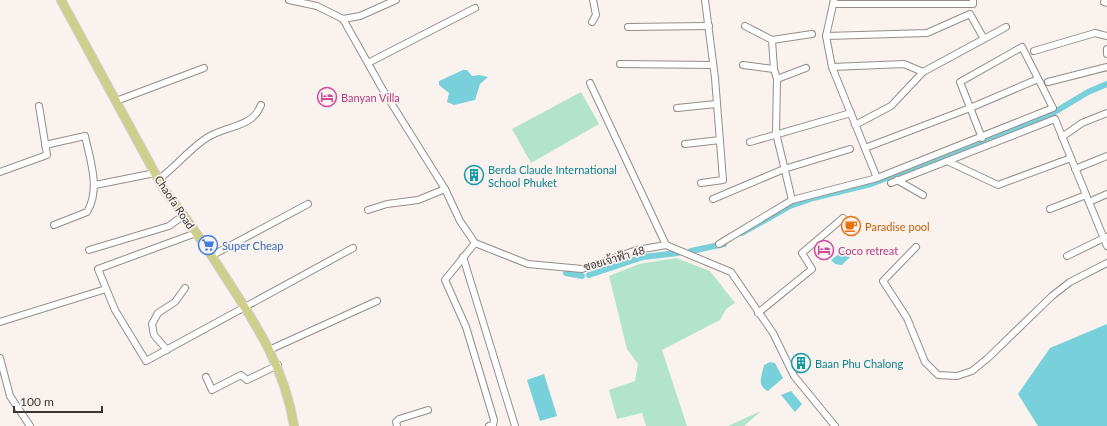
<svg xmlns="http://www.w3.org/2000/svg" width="1107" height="426" viewBox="0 0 1107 426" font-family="Lato,Sarabun,sans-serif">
<rect width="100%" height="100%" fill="#f9f2ee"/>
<g fill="#b2e4cb">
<path d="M581 92 599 124 531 163 512 129Z"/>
<path d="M676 258 710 271 735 303 726 309 720 320 662 350 687 426H646L642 413 617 419 609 390 635 381 638 364 627 349 609 276 639 264Z"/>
<path d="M761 411 744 426H728Z"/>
</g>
<g fill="#77d0da">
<path d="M463 70H467L472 76 479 75 488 77 480 84 475 100 454 105 447 102 449 93 439 85V81Z"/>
<path d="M844 250 850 257 842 265 835 264 831 260Z"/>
<path d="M1107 324V426H1038L1018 394 1050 348Z"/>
<path d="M770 362 775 363 783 378 768 391C756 385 762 376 764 365Z"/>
<path d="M544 374 557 416 540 421 527 380Z"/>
<path d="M791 391 802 404 795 412 781 395Z"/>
</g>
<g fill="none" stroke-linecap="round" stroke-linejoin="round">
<g stroke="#77d0da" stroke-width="6">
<path d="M742 233 790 206 813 198 871 184 1053 113 1088 92 1107 84"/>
<path d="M691 251 724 244"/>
<path d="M566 273 582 276"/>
<path d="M589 275 643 257 678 253"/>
</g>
<defs>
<g id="minor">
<path d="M289 0 317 6 343 19"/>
<path d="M834 0 826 36 832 67 877 178"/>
<path d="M1104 2 1107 3"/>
<path d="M833 4H973V0"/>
<path d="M343 19 383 90 445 189 460 221 475 243 528 264 582 269 637 250 666 245 731 272 773 333 794 376 835 426"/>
<path d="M343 19 360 16 396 0"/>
<path d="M592 22 596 15 593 0"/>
<path d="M745 26 772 40 774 69 777 79 776 133 792 200"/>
<path d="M628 27 709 26"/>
<path d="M826 36 927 33 970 14 984 39"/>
<path d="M772 40 812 34"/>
<path d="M1107 49V54"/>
<path d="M1034 51 1095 33 1107 36"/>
<path d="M368 63 475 8"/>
<path d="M620 64 713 65"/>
<path d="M743 65 774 69"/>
<path d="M832 67 904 64 923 72"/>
<path d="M777 79 806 68"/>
<path d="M1048 82 1107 67"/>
<path d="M590 83 666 245"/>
<path d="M116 101 204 68"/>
<path d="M677 108 716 104"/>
<path d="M855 125 891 106 923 72 1006 27"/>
<path d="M1062 137 1082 123 1107 113"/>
<path d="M750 142 851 113"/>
<path d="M685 144 720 140"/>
<path d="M45 145 85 136C90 160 101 189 87 212L54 225"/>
<path d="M865 148 970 108 1038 79"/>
<path d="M947 161 998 185 1071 158"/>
<path d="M1075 169 1107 156"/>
<path d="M0 172 47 155 39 106"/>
<path d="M159 179C176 167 190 148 208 137 228 125 252 128 261 105"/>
<path d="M897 180 923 195"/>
<path d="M701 183 723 180 715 78 705 0"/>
<path d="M891 183 1055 119 1107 246"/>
<path d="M95 185 155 173"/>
<path d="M713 199 784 169 850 149"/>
<path d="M1089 202 1107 194"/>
<path d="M1050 209 1086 195"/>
<path d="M368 210 387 204 418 200 445 189"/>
<path d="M196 233 98 269 115 310 146 361 353 248"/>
<path d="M475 243 445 280 466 327 494 420 493 425 489 426"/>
<path d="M719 244 792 200 877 178 1053 108 1022 47 960 82 982 138"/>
<path d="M916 247 883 281 907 318 925 362 938 375 957 376 972 371 988 358 1052 296 1070 282 1107 263"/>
<path d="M89 250 169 226 184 215"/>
<path d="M211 256 308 204"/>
<path d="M1067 256 1106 237"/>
<path d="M463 257 515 426"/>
<path d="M758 313 812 269 802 253 843 218"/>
<path d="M0 322 106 289"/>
<path d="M167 350 154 335 152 324 158 313 175 302 185 288"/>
<path d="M269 350 377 301"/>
<path d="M0 358 10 396 30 426"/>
<path d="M206 377 212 390 241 375 247 380 278 365"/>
<path d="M397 426 396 422 399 419 428 410"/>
</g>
<path id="major" d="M61 0 163 188C185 216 205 245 224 275 256 324 285 368 294 426"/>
</defs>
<use href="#minor" stroke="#948d8a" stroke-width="8"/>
<use href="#major" stroke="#d0cfcf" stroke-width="10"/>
<use href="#minor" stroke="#fff" stroke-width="6"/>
<use href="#major" stroke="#cdcf8a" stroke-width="8"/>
</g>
<defs>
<symbol id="hotel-ring" viewBox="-11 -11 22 22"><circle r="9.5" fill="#f9f2ee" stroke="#d1479c" stroke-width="1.5"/><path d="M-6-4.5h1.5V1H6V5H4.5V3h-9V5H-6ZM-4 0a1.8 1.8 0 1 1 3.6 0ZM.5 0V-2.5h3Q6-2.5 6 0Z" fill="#d1479c"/></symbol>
<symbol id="building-ring" viewBox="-11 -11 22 22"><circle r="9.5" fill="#f9f2ee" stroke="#0f9aa8" stroke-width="1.5"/><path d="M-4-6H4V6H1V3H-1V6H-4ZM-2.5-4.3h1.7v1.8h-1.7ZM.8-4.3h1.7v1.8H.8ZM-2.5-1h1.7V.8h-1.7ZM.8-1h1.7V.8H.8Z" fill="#0f9aa8"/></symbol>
<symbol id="cafe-ring" viewBox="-11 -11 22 22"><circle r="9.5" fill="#f9f2ee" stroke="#e8710a" stroke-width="1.5"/><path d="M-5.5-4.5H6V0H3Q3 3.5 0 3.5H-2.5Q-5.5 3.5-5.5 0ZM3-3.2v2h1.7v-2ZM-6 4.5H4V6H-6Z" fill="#e8710a"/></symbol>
<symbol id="supermarket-ring" viewBox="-11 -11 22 22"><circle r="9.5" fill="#f9f2ee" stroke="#3f7fe0" stroke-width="1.5"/><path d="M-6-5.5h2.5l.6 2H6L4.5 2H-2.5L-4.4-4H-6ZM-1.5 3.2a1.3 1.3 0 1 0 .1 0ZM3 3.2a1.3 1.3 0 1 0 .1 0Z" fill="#3f7fe0"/></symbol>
</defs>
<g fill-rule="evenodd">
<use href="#hotel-ring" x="316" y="86" width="22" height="22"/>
<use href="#building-ring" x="463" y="164" width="22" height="22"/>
<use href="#cafe-ring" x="840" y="215" width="22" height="22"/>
<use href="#supermarket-ring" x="197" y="234" width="22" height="22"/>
<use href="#hotel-ring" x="813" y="239" width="22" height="22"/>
<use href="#building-ring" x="790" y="352" width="22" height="22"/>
</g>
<g text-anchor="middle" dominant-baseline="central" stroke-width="3.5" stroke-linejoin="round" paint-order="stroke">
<g font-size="11" fill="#b23c85" stroke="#f9f2ee" text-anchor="start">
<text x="341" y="97">Banyan Villa</text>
<text x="838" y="250">Coco retreat</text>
</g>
<g font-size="11" fill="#0d838f" stroke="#f9f2ee" text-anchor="start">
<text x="488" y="169">Berda Claude International<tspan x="488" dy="13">School Phuket</tspan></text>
<text x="815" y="363">Baan Phu Chalong</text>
</g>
<g font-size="11" fill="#3a3736" stroke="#f9f2ee">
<text transform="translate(175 202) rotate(56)">Chaofa Road</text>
<text transform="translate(614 258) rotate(-16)">ซอยเจ้าฟ้า 48</text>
</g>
<g font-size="11" fill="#c56008" stroke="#f9f2ee" text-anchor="start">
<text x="865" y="226">Paradise pool</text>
</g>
<g font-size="11" fill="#366cbe" stroke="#f9f2ee" text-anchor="start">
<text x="222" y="245">Super Cheap</text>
</g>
</g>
<path d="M14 406v6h88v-6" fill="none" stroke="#3a3736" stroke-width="2"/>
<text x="20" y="406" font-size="12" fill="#3a3736" stroke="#f9f2ee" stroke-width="3" paint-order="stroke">100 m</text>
</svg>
